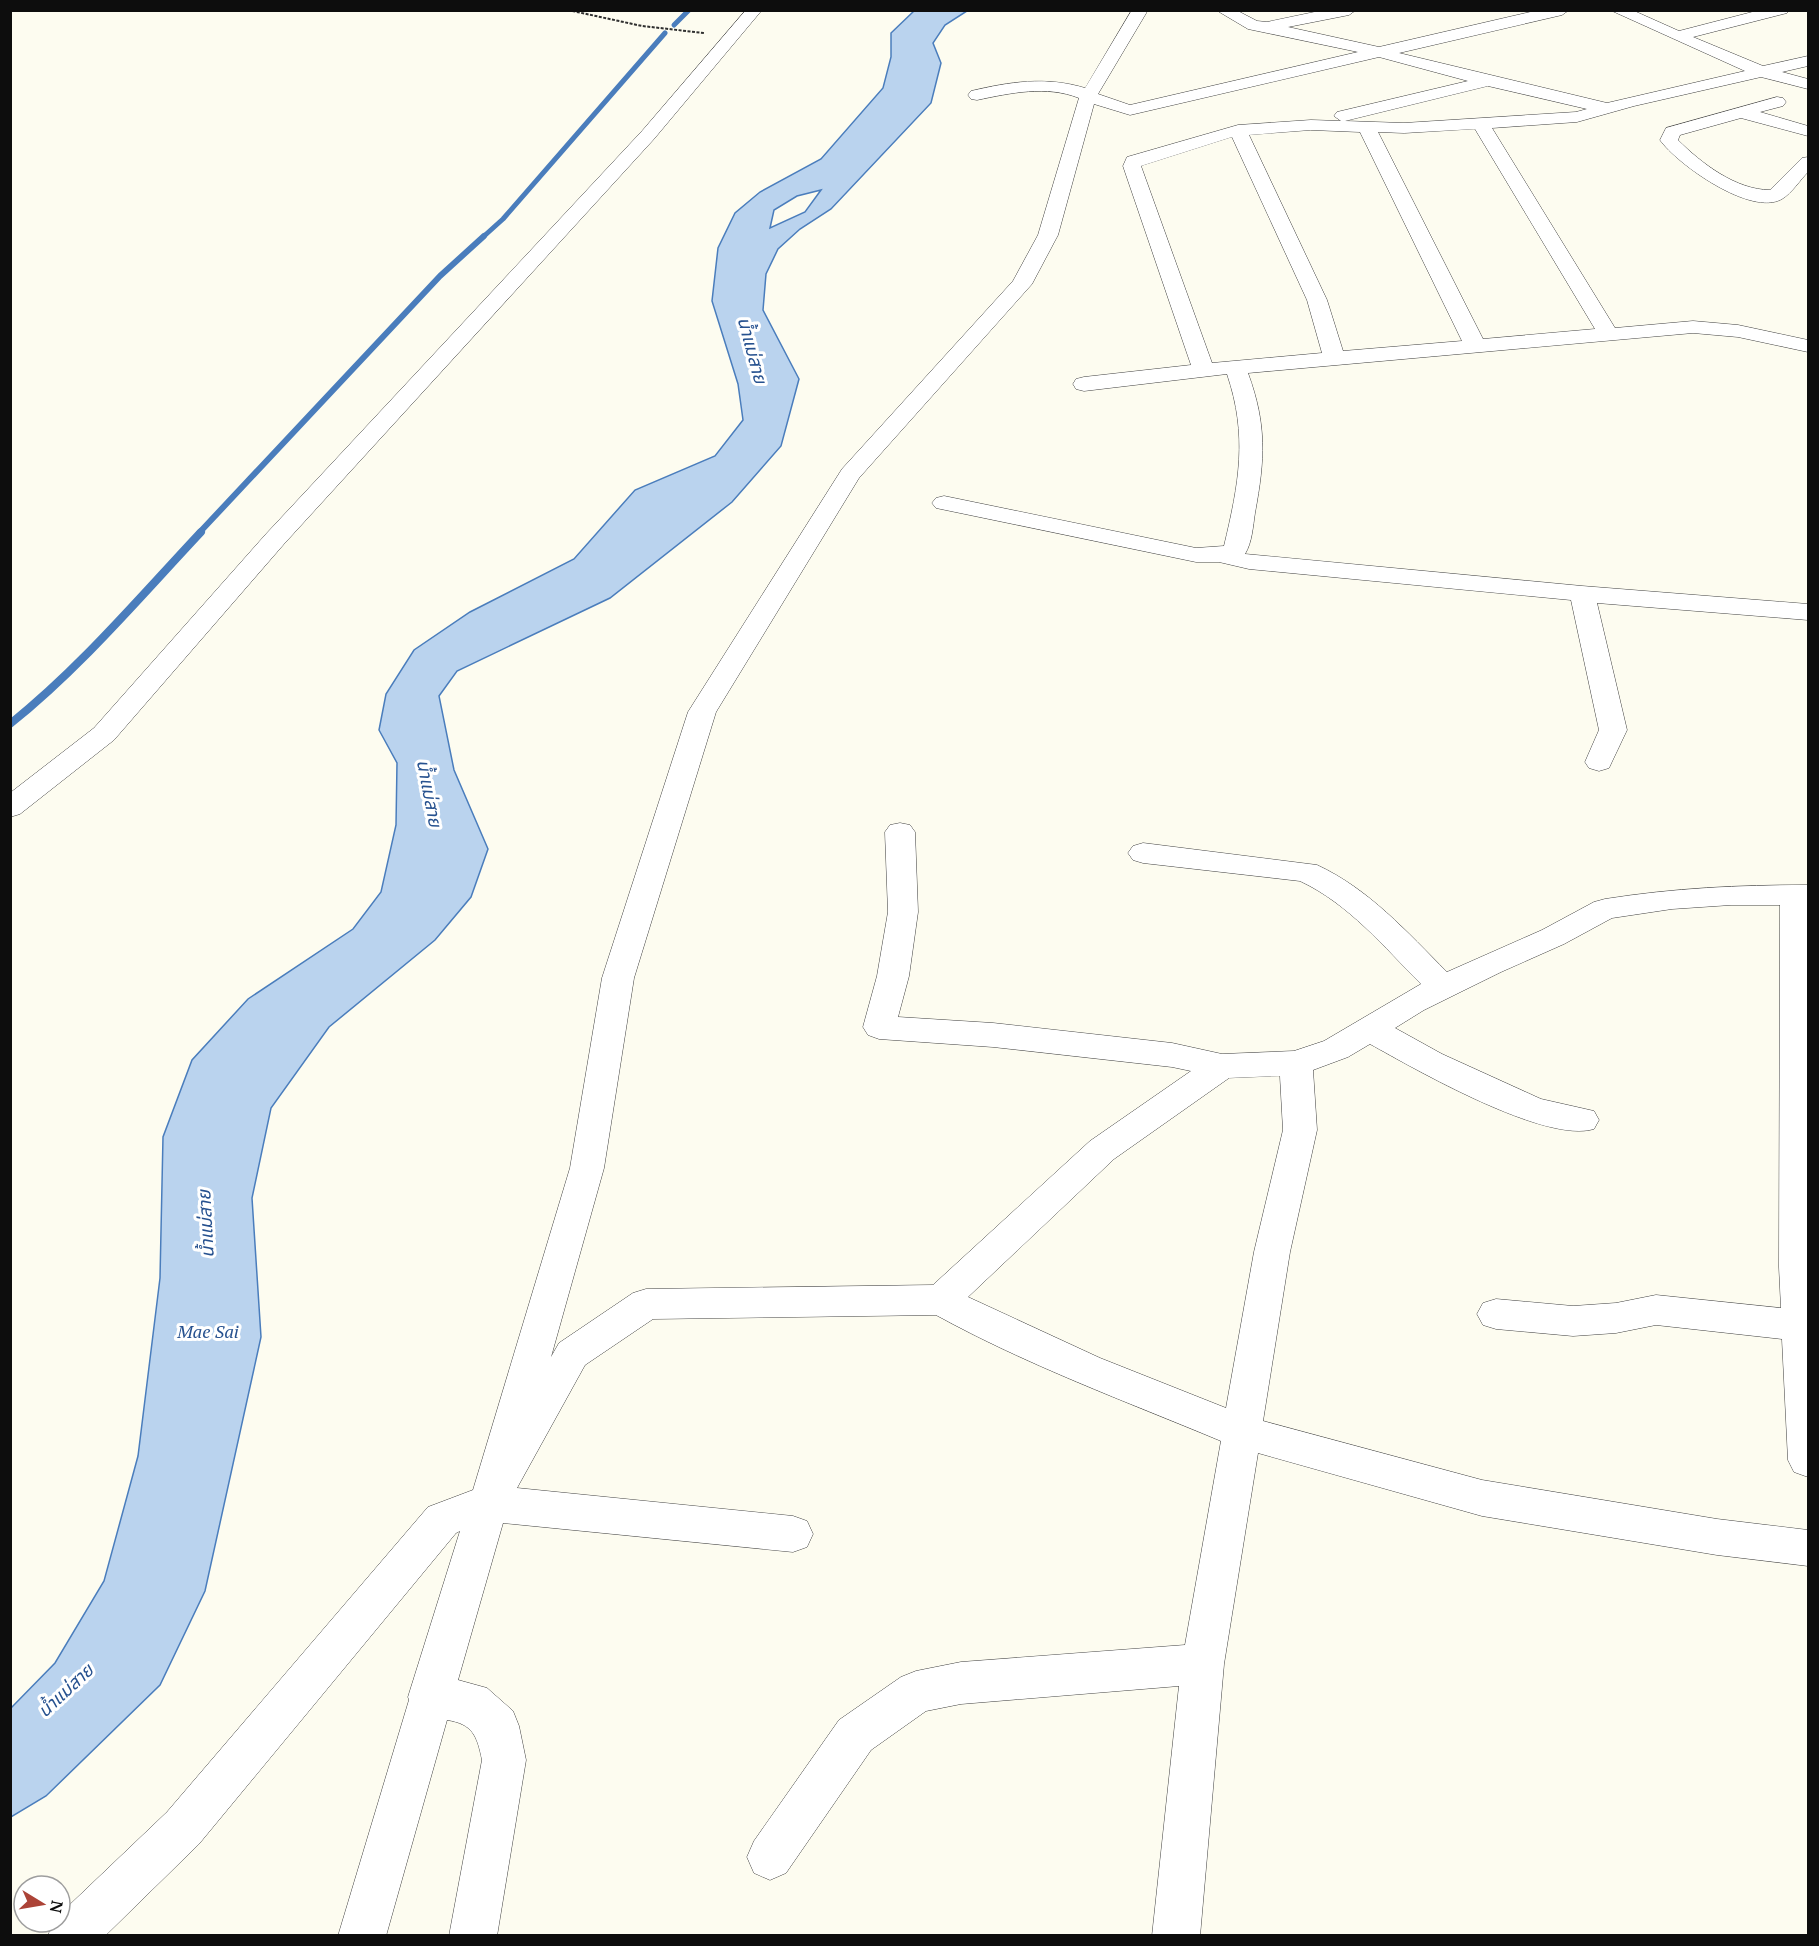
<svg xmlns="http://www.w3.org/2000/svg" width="1819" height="1946" viewBox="0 0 1819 1946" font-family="'PT Serif','Noto Sans Thai',serif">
<rect width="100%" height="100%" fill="#fdfcf0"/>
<path fill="#bad3ee" stroke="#4a7dbc" stroke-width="1.5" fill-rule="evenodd" d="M914 11H967L945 25 933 43 941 63 931 103 831 209 800 229 778 249 766 274 763 310 799 379 781 446 732 502 610 598 457 671 439 696 454 770 488 849 471 897 435 940 329 1027 271 1108 252 1198 261 1337 205 1591 160 1685 46 1796 11 1817V1708L55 1663 104 1581 138 1456 160 1278 163 1137 192 1060 248 999 353 929 381 892 396 825 397 763 379 730 386 694 414 650 470 612 574 559 635 490 715 456 743 420 738 384 712 301 718 248 735 213 760 192 821 159 883 88 891 57V33ZM821 190 805 212 770 228 774 210 797 196Z"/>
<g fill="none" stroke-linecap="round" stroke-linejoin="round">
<g stroke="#4a7dbc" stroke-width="5">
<path d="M674 25 689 10"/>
<path d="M483 237 503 219 665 33"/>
</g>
<path stroke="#4a7dbc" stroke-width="6" d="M199 533 440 276 484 236"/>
<path stroke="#4a7dbc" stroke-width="8" d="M10 724C80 668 140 597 201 532"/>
<defs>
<g id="minor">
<path d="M746 10H762L654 139 284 544 114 740 20 814 10 817V793L94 728 266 534 642 131Z"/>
<path d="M1132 10H1148L1098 94 1130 105 1358 52 1248 29 1216 10H1236L1257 21 1267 22 1324 10H1356L1349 15 1288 27 1379 47 1539 10H1569L1562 15 1399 53 1607 103 1745 71 1610 10H1632L1679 31 1760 10H1788L1787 13 1693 37 1763 66 1808 56V66L1782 72 1808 79V89L1761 77 1634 106 1577 122 1492 128 1615 328 1693 321 1738 325 1808 340V352L1738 337 1693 333 1248 373C1267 425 1265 459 1255 513 1253 526 1252 543 1245 554L1582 586 1808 604V620L1597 603 1627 730 1609 768 1599 771 1589 768 1585 762 1599 730 1571 600 1249 569 1219 562H1196L936 508 932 503 936 498 944 496 1196 548 1224 546C1239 483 1248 436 1227 374L1084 391 1076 389 1073 384 1076 379 1084 377 1191 365 1123 166 1127 157 1238 125 1311 120 1341 121 1334 116 1337 112 1468 81 1379 57 1130 115 1094 104 1058 235 1032 284 859 478 716 712 634 978 604 1168 551 1357 559 1343 633 1293 646 1289 933 1285 1090 1141 1191 1071 1172 1067 993 1047 879 1039 868 1035 863 1027 877 976 888 912 885 832 890 825 900 823 910 825 915 832 918 912 909 976 898 1017 993 1023 1172 1043 1222 1054 1294 1051 1324 1041 1421 984C1384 947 1349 904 1300 881L1143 863 1133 860 1128 853 1133 846 1143 843 1317 865C1369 889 1407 932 1447 972L1542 930 1594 902 1605 899C1675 888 1738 885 1808 885V1477L1794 1472 1788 1460 1782 1339 1656 1325 1616 1333 1573 1336 1496 1329 1483 1325 1477 1314 1483 1303 1496 1299 1573 1306 1616 1303 1656 1295 1781 1308 1779 1267 1780 905H1731L1672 909 1612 918 1564 944 1501 972 1424 1010 1395 1028 1442 1054 1541 1099 1594 1111 1599 1120 1594 1129C1545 1144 1415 1069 1370 1044L1348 1057 1313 1070 1317 1130 1290 1252 1263 1421 1482 1480 1717 1519 1808 1530V1566L1717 1555 1482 1516 1258 1453 1224 1664 1200 1936H1152L1179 1686 961 1704 926 1711 871 1750 786 1873 770 1880 754 1873 747 1857 754 1841 839 1720 901 1677 916 1671 961 1662 1185 1645 1221 1441C1125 1401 1027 1365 936 1315L653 1319 585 1365 517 1488 793 1516 807 1521 813 1534 807 1547 793 1552 503 1523 458 1680 487 1688 513 1711 519 1726 526 1760 497 1936H449L482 1760C477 1736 473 1724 447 1720L386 1936H338L409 1700 408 1697 460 1531 456 1533 199 1844 105 1936H48L53 1922H60V1914L167 1812 428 1507 473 1490 570 1168 602 978 688 712 842 469 1013 281 1038 235 1079 98C1046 85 1011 93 977 100L971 99 968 95 971 91C1009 82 1046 76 1085 88ZM1488 86 1587 109 1576 112 1404 123 1345 121ZM1475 129 1595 329 1483 339 1378 132 1404 133ZM1311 130 1360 132 1462 341 1343 351 1327 300 1249 135ZM1232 137 1307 300 1322 353 1212 363 1141 166ZM1280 1076 1283 1130 1254 1252 1226 1408 1100 1358 968 1297 1114 1159 1229 1078Z"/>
<path d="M1777 97 1783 98 1786 102 1783 106 1760 112 1808 126V136L1741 118 1680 135 1678 140C1701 163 1736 190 1770 190L1802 158 1808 157V172C1800 180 1792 193 1782 199 1751 217 1677 164 1660 140L1666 128Z"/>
</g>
</defs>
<use href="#minor" stroke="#404040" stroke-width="1"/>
<path stroke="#2f2f2f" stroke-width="2" stroke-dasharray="3 1.5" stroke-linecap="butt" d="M568 10 642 26 704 33"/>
<use href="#minor" fill="#fff" fill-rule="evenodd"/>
</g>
<g text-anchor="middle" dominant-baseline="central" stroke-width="6" stroke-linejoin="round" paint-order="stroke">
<g font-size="18" font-style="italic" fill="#26518f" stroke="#fff">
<text transform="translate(753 350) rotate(75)">น้ำแม่สาย</text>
<text transform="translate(430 793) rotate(79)">น้ำแม่สาย</text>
<text transform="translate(205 1224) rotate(-93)">น้ำแม่สาย</text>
<text x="208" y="1331">Mae Sai</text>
<text transform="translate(65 1690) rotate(-43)">น้ำแม่สาย</text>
</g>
</g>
<rect width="1819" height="1946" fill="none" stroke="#0d0d0d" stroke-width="24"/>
<g transform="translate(42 1904) rotate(101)"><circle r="28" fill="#ffffff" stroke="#9e9e9e" stroke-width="1.5"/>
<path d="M0-4.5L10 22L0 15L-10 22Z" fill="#ac4337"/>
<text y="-9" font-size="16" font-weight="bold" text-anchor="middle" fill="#0d0d0d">N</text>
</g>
</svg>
